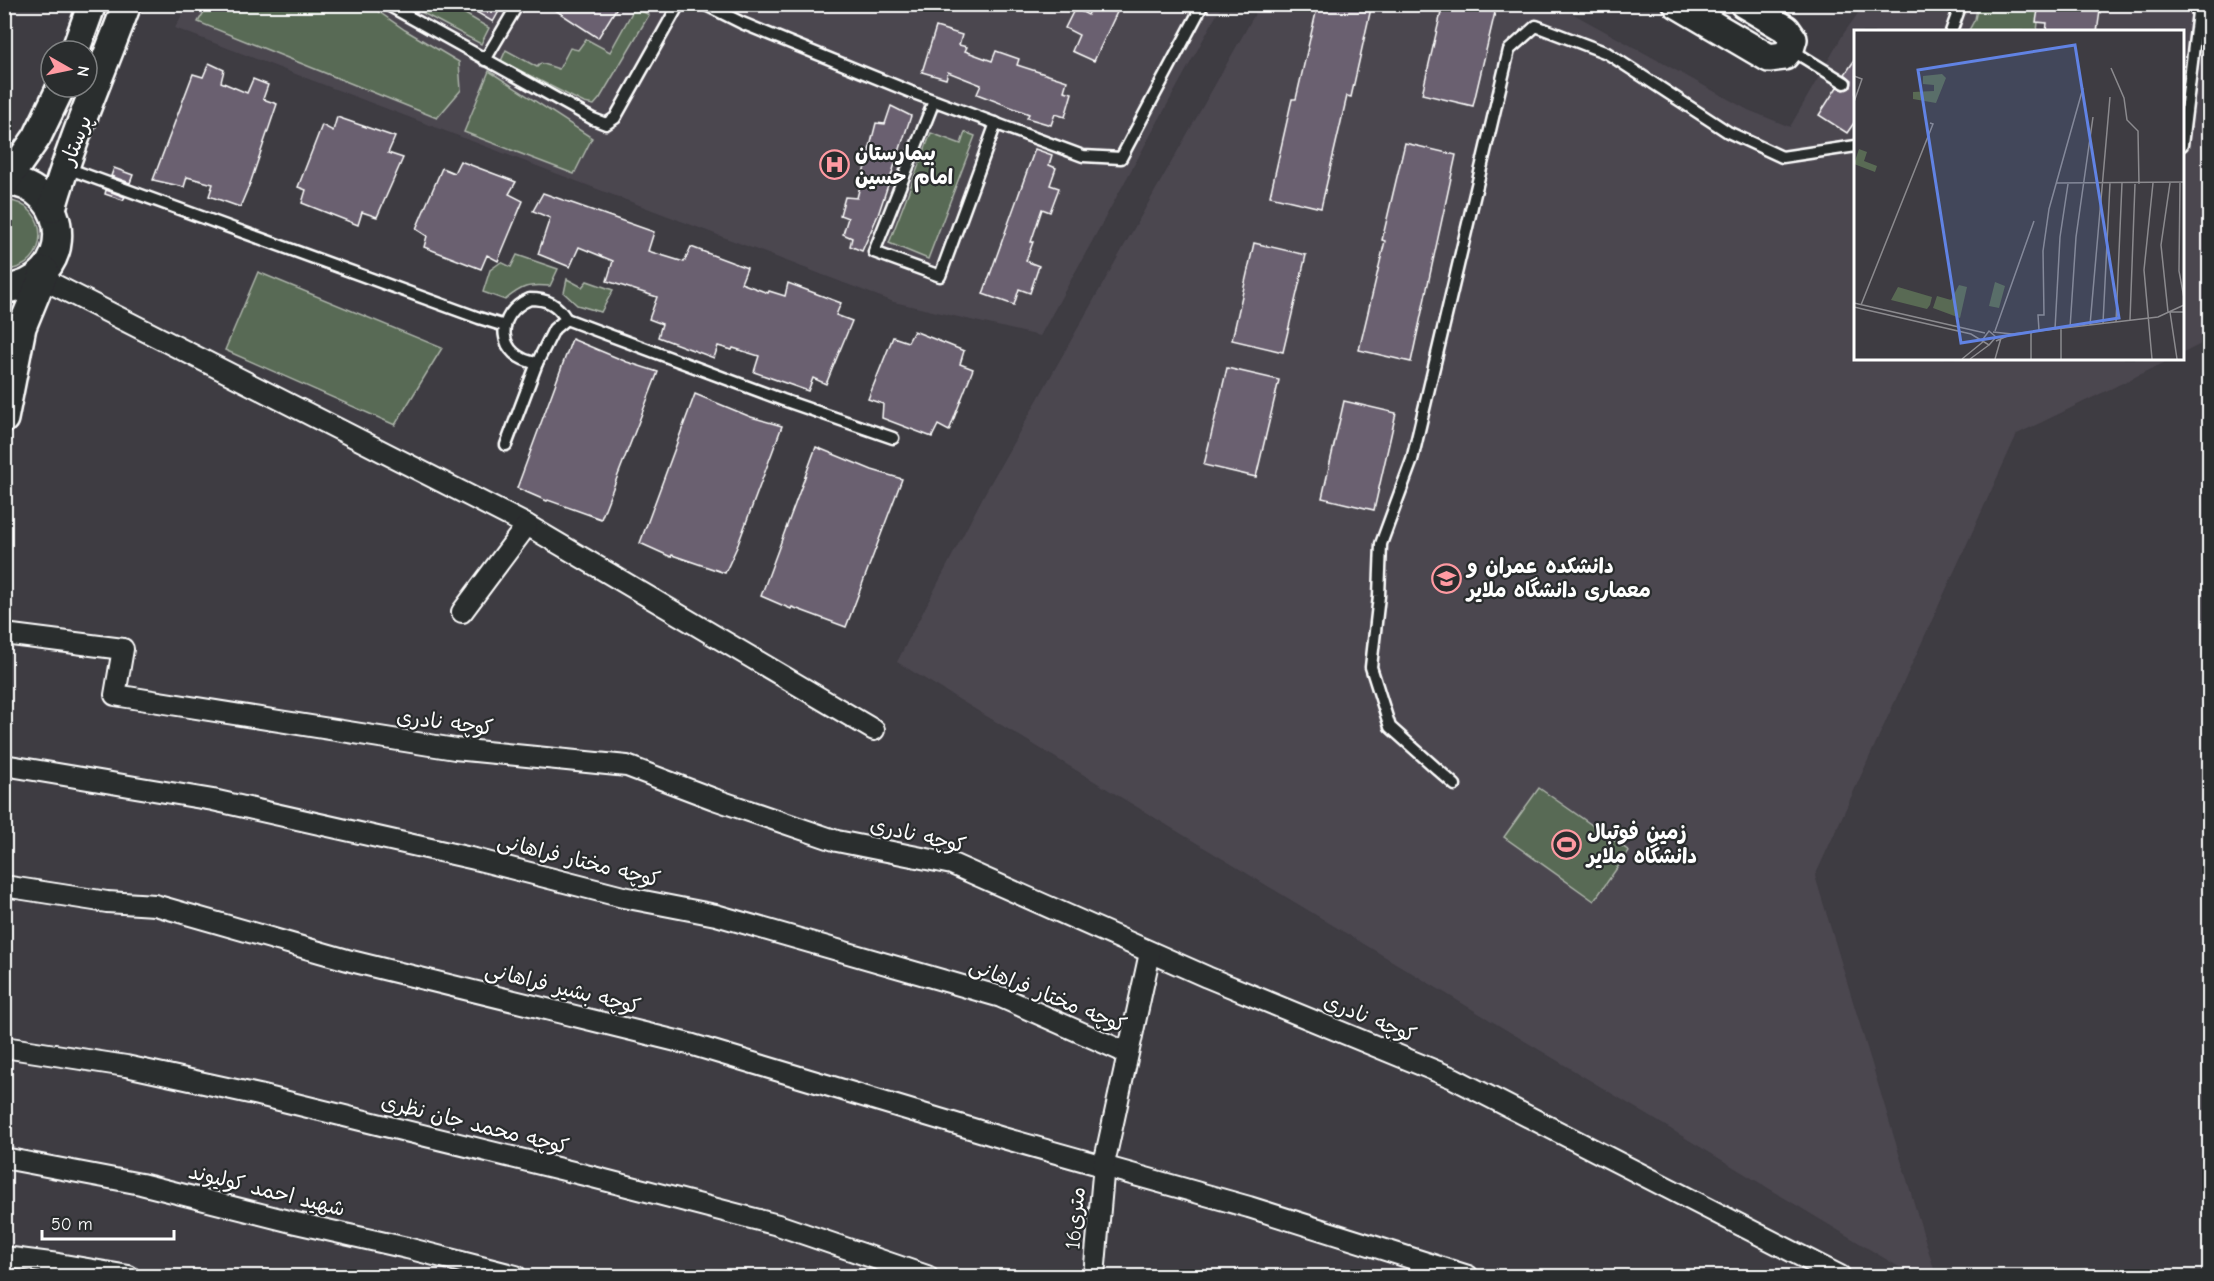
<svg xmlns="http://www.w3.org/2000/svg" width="2214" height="1281" viewBox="0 0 2214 1281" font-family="'Comic Neue','Playpen Sans Arabic',sans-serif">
<rect width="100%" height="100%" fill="#3e3c42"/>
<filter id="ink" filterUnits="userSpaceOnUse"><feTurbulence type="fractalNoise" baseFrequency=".0167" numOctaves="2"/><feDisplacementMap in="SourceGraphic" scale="12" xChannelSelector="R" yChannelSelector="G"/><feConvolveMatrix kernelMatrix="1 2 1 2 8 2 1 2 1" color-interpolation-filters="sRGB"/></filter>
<g filter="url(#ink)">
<g fill="#4c4750">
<path d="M188 4 1222 5 1040 336 894 302 175 28Z"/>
<path d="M1260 5H1557L1748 110 1790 127 1844 33 1864 5H2209V340L2183 353 2182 32H1856V358L2172 359 2017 434 1815 876 1936 1276H1914L897 662 985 493Z"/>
</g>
<g fill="#596a54" stroke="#acb4aa" stroke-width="1.5">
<path d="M208 5H369L405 30 459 62 461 90 437 118 198 22Z"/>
<path d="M408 5H464L460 11 489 28 481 44Z"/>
<path d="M1978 5H2040L2037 31 1968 32 1975 19Z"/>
<path d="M635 7 649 15 600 98 594 105 584 103 501 61 506 50 537 67 541 63 559 69 570 48 578 50 586 39 610 52Z"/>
<path d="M489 71 592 138 574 174 464 132Z"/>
<path d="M965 132 975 136 928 259 889 243 931 133 961 144Z"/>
<path d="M5 200C52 203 51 269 5 270Z"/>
<path d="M517 255 558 269 550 286C528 284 522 286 505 300L483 292 490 270 501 262 511 267Z"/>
<path d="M258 272 442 348 395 425 225 350Z"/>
<path d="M567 279 582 287 587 281 613 290 601 312 577 305 564 293Z"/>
<path d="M1539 788 1629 851 1594 901 1504 837Z"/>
</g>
<g fill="#6b606f" stroke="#fff" stroke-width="1.5">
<path d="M463 4H503L493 22Z"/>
<path d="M546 4H619L598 38Z"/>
<path d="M1093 4H1107L1118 10 1094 61 1072 51 1079 35 1065 28 1075 8 1088 15Z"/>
<path d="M1318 4H1372L1351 97 1347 96 1321 208 1270 196 1292 99H1296Z"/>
<path d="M1443 4H1480L1496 8 1473 106 1422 94Z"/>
<path d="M2039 4H2101L2097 32H2046L2047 23 2036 22Z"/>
<path d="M936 27 962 35 959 45 967 47 965 51 992 61 996 51 1019 59 1017 65 1067 81 1064 91 1072 93 1065 117 1055 114 1051 125 1027 118 1029 114 977 94 981 85 948 72 946 79 922 72Z"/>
<path d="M1856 58V120L1847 133 1819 115 1837 87 1844 90 1851 87 1852 80 1845 74Z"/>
<path d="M209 63 224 70 221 82 247 93 253 79 268 85 263 99 277 104 251 181 240 207 209 196 213 184 187 177 184 187 153 180 193 74 203 77Z"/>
<path d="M891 106 911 116 878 215 862 251 850 246 852 238 843 234 848 218 840 215 845 197 857 198 876 123 885 124Z"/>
<path d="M337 117 395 137 388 153 403 158 377 217 362 212 358 225 302 203 306 190 298 187 322 125 333 131Z"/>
<path d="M1405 143 1456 155 1411 362 1359 350 1385 241 1382 240Z"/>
<path d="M1035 149 1052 155 1049 165 1056 168 1050 185 1059 188 1050 212 1042 209 1031 242H1033L1026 261 1039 266 1030 293 1019 289 1014 305 983 294Z"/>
<path d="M460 161 516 182 509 194 523 201 498 261 487 255 481 269 424 247 427 236 416 229 442 168 454 173Z"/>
<path d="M114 168 133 175 130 183 111 176Z"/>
<path d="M106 190 125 197 123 200 105 194Z"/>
<path d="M543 193 654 232 648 251 684 262 691 247 747 268 741 283 768 293 769 291 785 296 788 283 841 303 836 315 852 321 826 384 813 378 808 391 754 372 759 356 733 348 732 350 718 346 714 358 658 337 662 324 649 319 657 297 607 281 613 261 579 247 570 267 538 254 550 218 533 211Z"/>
<path d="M1254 243 1306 255 1283 352 1232 340Z"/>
<path d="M914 331 964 351 960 364 973 369 949 431 938 425 932 437 882 418 883 404 868 399 893 337 908 342Z"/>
<path d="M572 339 627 362 658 372 601 519 548 500 547 501 517 488Z"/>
<path d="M1227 368 1279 380 1256 477 1204 465Z"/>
<path d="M695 394 751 417 782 426 737 547 725 573 672 555 671 557 640 543Z"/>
<path d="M1344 401 1396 413 1374 510 1322 498Z"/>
<path d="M816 447 872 470 902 479 846 627 792 607 791 609 761 596Z"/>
</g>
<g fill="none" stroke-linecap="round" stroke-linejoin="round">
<defs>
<g id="service">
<path d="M386 4 593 119 606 124 615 118 679 4"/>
<path d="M704 4 742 23 911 92 1083 156 1121 158 1203 4"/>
<path d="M1951 32 1961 4"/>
<path d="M1790 49 1845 83"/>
<path d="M485 60 518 4"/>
<path d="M934 101 874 252 940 276 996 123"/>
<path d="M2182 145 2199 4"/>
<path d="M64 167 479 318 505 326"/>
<path d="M530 299C547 299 557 304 566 319L554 329 537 363C497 358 493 314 530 299Z"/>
<path d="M566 319 783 400 893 438"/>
<path d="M506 445 537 363"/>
<path d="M1455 785 1390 727 1371 667 1379 596 1381 544 1412 460 1509 50 1536 26 1607 53 1728 132 1782 157 1856 146"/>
</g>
<g id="minor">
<path d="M49 282 527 525 874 730"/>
<path d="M462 612 527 525"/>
<path d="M4 634 123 649 115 695 455 749 627 766 714 799 837 841 952 864 1207 977 1453 1078 1840 1276"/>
<path d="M4 765 213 800 475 859 623 897 716 915 1001 997 1127 1053"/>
<path d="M4 886 107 902 155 905 351 961 693 1045 1003 1138 1249 1207 1468 1276"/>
<path d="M4 1047 126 1066 259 1095 589 1176 778 1225 927 1276"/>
<path d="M4 1158 141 1184 296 1223 407 1248 516 1276"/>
<path d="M4 1257 58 1264 129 1276"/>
<path d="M1094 1276 1104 1164 1150 953"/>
</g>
<g id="secondary">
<path d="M1677 4 1769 58 1784 56 1790 49 1793 39 1786 29 1744 4"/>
<path d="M75 51 92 4"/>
<path d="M4 181C75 185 76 284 4 289"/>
<path d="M6 181 37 137 61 87"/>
<path d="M52 208C72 139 102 72 127 4"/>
<path d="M4 419 22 327 45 271"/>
</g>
</defs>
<use href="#service" stroke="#fff" stroke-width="15"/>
<use href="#minor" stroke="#fff" stroke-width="24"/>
<use href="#secondary" stroke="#fff" stroke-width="32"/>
<use href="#service" stroke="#2a2d2e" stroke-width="10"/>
<use href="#minor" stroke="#2a2d2e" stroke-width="20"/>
<use href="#secondary" stroke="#2a2d2e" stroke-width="27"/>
</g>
</g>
<defs>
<symbol id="hospital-ring" viewBox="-11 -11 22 22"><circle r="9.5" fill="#2a2d2e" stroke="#ff9aa2" stroke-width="1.5"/><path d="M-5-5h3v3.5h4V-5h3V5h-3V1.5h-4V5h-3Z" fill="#ff9aa2"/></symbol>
<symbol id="university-ring" viewBox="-11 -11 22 22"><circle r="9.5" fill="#2a2d2e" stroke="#ff9aa2" stroke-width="1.5"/><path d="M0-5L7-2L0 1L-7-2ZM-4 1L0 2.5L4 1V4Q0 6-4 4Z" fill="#ff9aa2"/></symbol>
<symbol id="stadium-ring" viewBox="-11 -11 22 22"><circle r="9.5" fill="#2a2d2e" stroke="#ff9aa2" stroke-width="1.5"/><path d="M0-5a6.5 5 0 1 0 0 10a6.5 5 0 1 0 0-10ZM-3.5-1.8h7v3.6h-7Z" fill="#ff9aa2"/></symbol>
</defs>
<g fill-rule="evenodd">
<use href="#hospital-ring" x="818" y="148" width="33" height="33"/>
<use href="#university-ring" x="1430" y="562" width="33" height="33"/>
<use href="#stadium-ring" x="1550" y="828" width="33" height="33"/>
</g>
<g text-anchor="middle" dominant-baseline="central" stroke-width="4.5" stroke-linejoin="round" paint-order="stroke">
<g font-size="21" fill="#fff" stroke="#2a2d2e">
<text transform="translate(76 140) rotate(-68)">پرستار</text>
<text transform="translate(445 722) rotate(7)">کوچه نادری</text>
<text transform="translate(918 835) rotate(13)">کوچه نادری</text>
<text transform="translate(579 860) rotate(14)">کوچه مختار فراهانی</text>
<text transform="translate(563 988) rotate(14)">کوچه بشیر فراهانی</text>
<text transform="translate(1048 995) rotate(22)">کوچه مختار فراهانی</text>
<text transform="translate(1370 1018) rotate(22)">کوچه نادری</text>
<text transform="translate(475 1124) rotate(14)">کوچه محمد جان نظری</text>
<text transform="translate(267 1190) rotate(14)">شهید احمد کولیوند</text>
<text transform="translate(1075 1218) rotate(-85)">16متری</text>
</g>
<g font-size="21" font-weight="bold" fill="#fff" stroke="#2a2d2e" text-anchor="start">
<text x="855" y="153">بیمارستان<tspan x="855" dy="24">امام حسین</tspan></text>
<text x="1467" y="566">دانشکده عمران و<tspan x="1467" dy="24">معماری دانشگاه ملایر</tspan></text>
<text x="1587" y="832">زمین فوتبال<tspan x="1587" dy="24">دانشگاه ملایر</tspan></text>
</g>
</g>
<g transform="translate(1854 30)">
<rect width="330" height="330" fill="#3e3c42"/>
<path d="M88 44 92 48 82 73 59 69V62L80 61V55L69 54V46ZM5 119 13 122 10 131 23 136 21 142 0 134ZM141 252 151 256 145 278 135 276ZM105 255 113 257 106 288 79 278 83 266 97 270ZM44 257 78 267 76 275 73 279 37 270Z" fill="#596a54"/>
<path fill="none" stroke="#8b8a8e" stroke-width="1.5" d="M257 38 270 68 273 90 284 101 285 154M0 46 8 49 0 72M202 153 330 152M326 153 325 241 330 268M0 273 131 303M7 275 79 94 76 93M0 277 117 304 135 315 142 307 135 301 129 309M314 282 307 215 316 153M276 290 281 154M262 292 268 153M249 293 256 153M236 295 256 67M216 298 222 207 239 87M201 299 206 207 214 154M185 300 184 285H190L189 221 195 179 229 58M141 301 180 191M139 302 158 304 142 311M177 302V329M158 304 304 287 330 275M108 329 130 311M116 329 135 315M141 329 147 308M207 329V299M298 329 290 240 299 153M323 329 316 282H330"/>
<path fill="#6183e4" fill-opacity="0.15" stroke="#6183e4" stroke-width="3" d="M221 15 265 288 107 313 64 40Z"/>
<rect width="330" height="330" fill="none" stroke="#fff" stroke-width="3"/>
</g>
<rect width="2214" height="1281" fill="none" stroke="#2a2d2e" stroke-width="24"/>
<rect x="12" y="12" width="2190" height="1257" fill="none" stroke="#fff" stroke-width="2" filter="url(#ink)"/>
<g transform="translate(69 69) rotate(99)"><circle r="28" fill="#2a2d2e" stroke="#7f8182" stroke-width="1.5"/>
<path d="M0-4.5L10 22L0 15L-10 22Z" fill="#ff9aa2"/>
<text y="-9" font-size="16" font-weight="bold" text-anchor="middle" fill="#ffffff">N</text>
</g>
<path d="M42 1230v9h132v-9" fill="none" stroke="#ffffff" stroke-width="3"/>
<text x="51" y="1230" font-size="18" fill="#ffffff" stroke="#2a2d2e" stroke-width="4.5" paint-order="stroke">50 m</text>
</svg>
